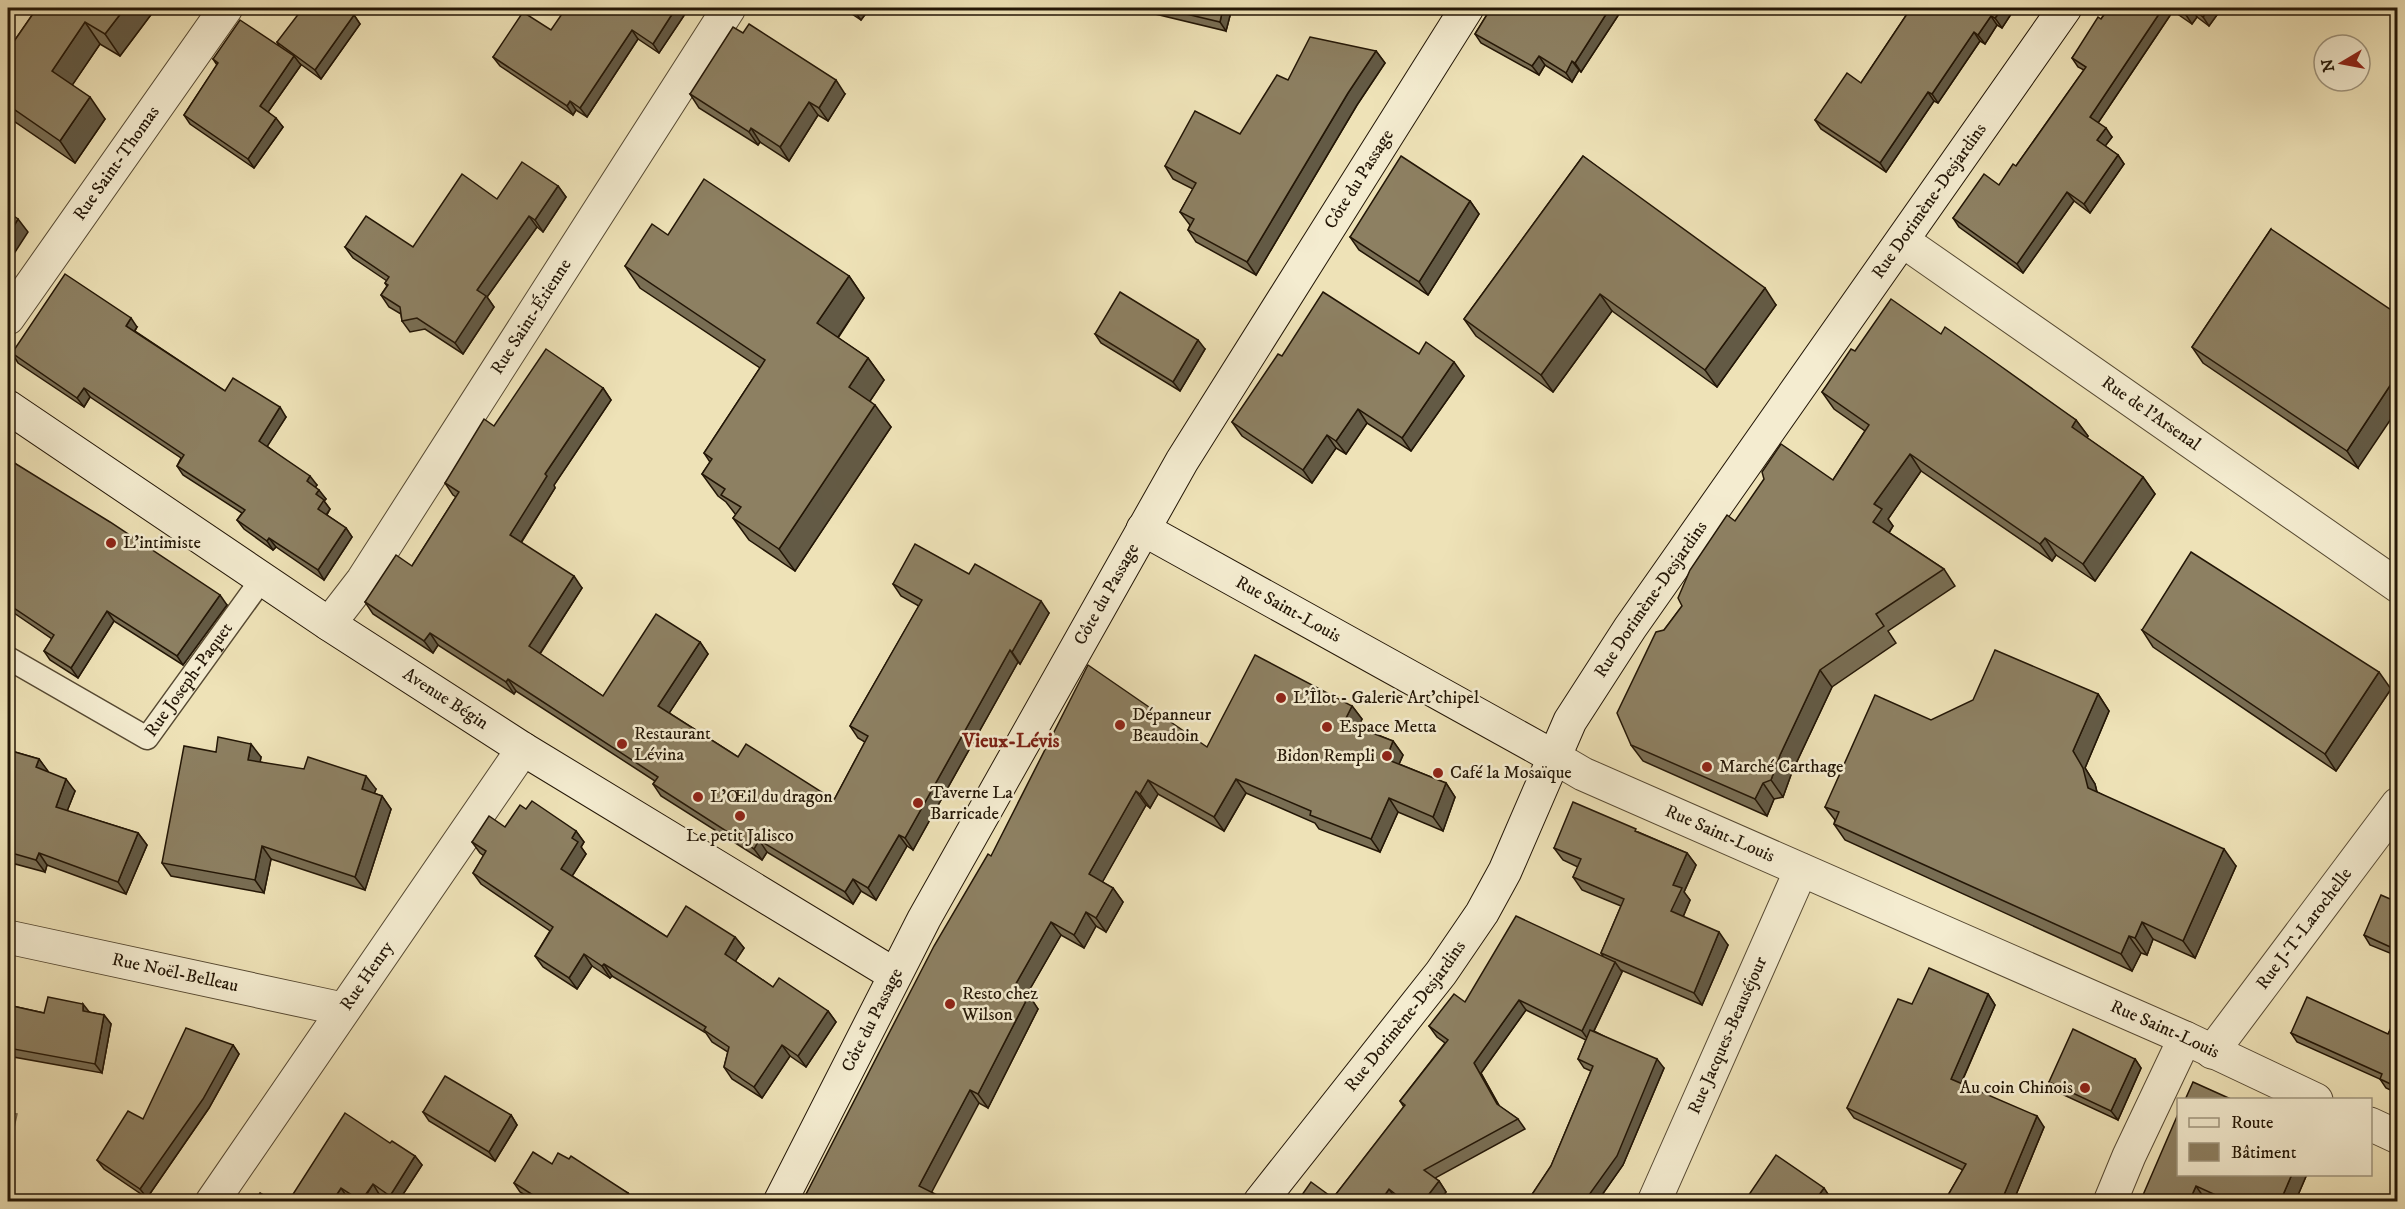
<svg xmlns="http://www.w3.org/2000/svg" width="2405" height="1209" viewBox="0 0 2405 1209" font-family="'IM FELL DW Pica',serif">
<rect width="100%" height="100%" fill="#eee2b7"/>
<filter id="stains"><feTurbulence type="fractalNoise" baseFrequency=".00333" numOctaves="4"/><feColorMatrix values="0 0 0 0 .2 0 0 0 0 .09 0 0 0 0 .02 0 0 0 .5 -.17"/></filter>
<radialGradient id="worn" r=".72"><stop offset=".6" stop-color="#630" stop-opacity="0"/><stop offset="1" stop-color="#630" stop-opacity=".3"/></radialGradient>
<path fill="#cbbf99" stroke="#776a50" stroke-width="1.5" d="M8 1113 17 1114 8 1155Z"/>
<g fill="none" stroke-linecap="round" stroke-linejoin="round">
<defs>
<g id="lane">
<path id="s1" d="M8 658 147 738 262 579"/>
</g>
<g id="street">
<path id="s2" d="M1903 241 2398 586"/>
<path id="s3" d="M8 318 226 8"/>
<path id="s4" d="M329 624 363 580 729 8"/>
<path id="s5" d="M1554 757 1583 774 2185 1038 2316 1100"/>
<path id="s6" d="M8 937 342 1009"/>
<path id="s7" d="M2212 1052 2398 804"/>
<path d="M2370 1124 2398 1137"/>
<path id="s8" d="M212 1202 523 749"/>
<path id="s9" d="M1654 1202 1801 870"/>
<path d="M2110 1202 2129 1156 2185 1038"/>
</g>
<g id="secondary">
<path id="s10" d="M8 407 329 624 523 749 895 975"/>
<path id="s11" d="M1143 529 1554 757"/>
<path id="s12" d="M780 1202 924 919 1182 461 1467 8"/>
<path id="s13" d="M1260 1202 1441 973 1482 913 1505 871 1570 721 1630 628 2065 8"/>
</g>
</defs>
<use href="#lane" stroke="#564932" stroke-width="25"/>
<use href="#street" stroke="#564932" stroke-width="35"/>
<use href="#secondary" stroke="#231606" stroke-width="35"/>
<use href="#lane" stroke="#f4ecd0" stroke-width="22"/>
<use href="#street" stroke="#f4ecd0" stroke-width="33"/>
<use href="#secondary" stroke="#f4ecd0" stroke-width="33"/>
</g>
<g fill="#796e54" stroke="#231606" stroke-width="1.5">
<path d="M37 8H156L120 56 100 44 72 85 105 119 75 163 8 117V50Z"/>
<path d="M689 8 659 53 638 39 587 117 576 110 573 115 500 66 493 57 551 30Z"/>
<path d="M843 8H870L861 20Z"/>
<path d="M1144 8H1232L1226 31 1147 12Z"/>
<path d="M1491 8H1623L1581 72 1579 70 1572 82 1545 65 1539 75 1481 43 1475 34Z"/>
<path d="M1911 8H2015L2002 28 1997 25 1985 44 1980 41 1938 103 1934 101 1886 172 1821 129 1815 120 1861 83Z"/>
<path d="M2109 8H2222L2209 26 2197 17 2192 24 2173 11 2098 123 2112 137 2105 146 2118 155 2124 164 2090 213 2074 201 2023 273 1959 227 1953 218 1999 185 2016 166 2084 70 2078 67 2072 58Z"/>
<path d="M354 15 360 24 321 79 299 63 301 65 268 112 283 127 254 168 190 124 184 115 217 65 213 59 279 46 277 42Z"/>
<path d="M1376 51 1385 63 1357 105 1256 275 1196 242 1188 230 1190 225 1180 212 1193 189 1173 179 1165 166 1240 134 1288 80Z"/>
<path d="M690 94H845L828 121 818 115 789 161 760 142 758 145 699 108Z"/>
<path d="M1583 156 1776 305 1717 387 1612 311 1553 392 1476 336 1464 319Z"/>
<path d="M558 186 566 197 543 232 537 227 487 297 494 307 463 354 425 329 410 332 402 321 401 314 389 307 381 295 387 286 385 283 387 281 353 258 345 247H413L497 199Z"/>
<path d="M1470 201 1479 214 1428 295 1359 250 1350 237Z"/>
<path d="M2271 229 2358 468 2203 363 2192 347Z"/>
<path d="M668 235 849 276 864 298 838 338 868 358 884 380 870 401 891 427 795 571 749 540 733 518 736 515 726 502 718 496 702 474 710 462 704 453 760 368 640 288 625 266Z"/>
<path d="M137 327 135 331 225 391 286 417 267 446 317 485 315 487 326 499 324 501 330 509 327 515 346 528 352 537 324 580 276 547 273 550 244 529 237 520 242 513 183 475 177 466 181 458 90 397 84 407 18 363 12 353Z"/>
<path d="M1095 334 1205 349 1180 391 1101 343Z"/>
<path d="M1941 334 2076 420 2088 436 2087 438 2143 477 2155 494 2095 581 2056 555 2052 561 1921 471 1888 519 1893 526 1889 533 1944 569 1955 586 1888 631 1896 643 1832 687 1792 772 1783 797 1774 799 1767 816 1643 761 1631 745 1664 630 1682 606 1833 480 1865 431 1834 409 1822 392 1855 351Z"/>
<path d="M1419 354 1464 376 1411 451 1367 423 1346 454 1336 448 1312 483 1242 436 1232 422 1282 356Z"/>
<path d="M603 388 611 400 554 485 555 488 521 543 582 588 540 654 603 696 700 642 708 654 669 713 738 757 834 800 865 742 858 738 850 726 919 606 901 596 893 584 969 574 1049 613 1020 664 1018 662 913 850 907 846 876 900 861 891 853 904 767 852 762 860 661 796 653 784 655 781 516 691 514 694 438 645 433 653 373 614 365 602 412 566 456 497 453 495 445 483 494 426Z"/>
<path d="M8 459 227 605 183 665 114 621 78 678 50 660 44 651 52 639 11 611 8 616Z"/>
<path d="M2142 630 2391 689 2336 771 2153 647Z"/>
<path d="M2098 694 2109 711 2085 768 2095 784 2097 792 2236 866 2195 958 2153 939 2147 955 2141 953 2132 971 1845 840 1834 824 1835 820 1825 807Z"/>
<path d="M1352 706 1362 719 1358 727 1393 741 1403 755 1399 764 1446 783 1455 797 1443 831 1398 812 1380 852 1319 829 1315 823 1246 793 1224 831 1158 794 1150 808 1146 805 1102 882 1113 888 1123 902 1106 932 1096 926 1084 948 1061 935 1027 994 1038 1009 988 1108 979 1103 802 1202 991 856 1207 747Z"/>
<path d="M8 750 39 759 48 772 75 791 67 811 138 833 147 845 126 894 47 865 45 872 15 864 13 868 8 866Z"/>
<path d="M216 752 261 757 260 762 376 789 374 793 382 796 391 809 365 890 271 859 264 893 171 876 162 863Z"/>
<path d="M526 809 576 831 584 842 581 847 586 854 572 876 667 937H735L744 948 735 961 773 987 828 1011 836 1022 806 1067 790 1056 762 1098 732 1079 724 1067 728 1052 712 1042 706 1033 612 976 610 978 592 966 577 989 543 967 535 956 550 931 481 884 473 873 484 856 480 853 472 842 505 827Z"/>
<path d="M1638 832 1687 853 1696 865 1684 892 1690 900 1683 917 1728 945 1702 1005 1621 970 1622 972 1594 1031 1664 1068 1623 1165 1597 1202H1527L1551 1166 1591 1071 1584 1068 1578 1059 1586 1040 1526 1010 1481 1073 1499 1106 1518 1119 1525 1129 1435 1178 1439 1181 1446 1192 1438 1202H1399L1396 1199 1333 1198 1404 1107 1400 1101 1445 1043 1437 1037 1429 1026 1465 1002 1603 956 1601 953 1621 906 1582 890 1573 877 1578 867 1563 860 1554 848Z"/>
<path d="M2397 902V956L2370 945 2364 935Z"/>
<path d="M1988 994 1995 1005 1961 1084 2044 1127 2013 1202H1944L1963 1170 1854 1118 1847 1108 1912 1004Z"/>
<path d="M8 1005 44 1013 89 1012 104 1015 111 1024 102 1073 8 1056Z"/>
<path d="M2397 1018V1093L2386 1088 2380 1079 2297 1042 2291 1033 2388 1034Z"/>
<path d="M233 1045 239 1054 209 1108 147 1198 104 1169 97 1160Z"/>
<path d="M2135 1059 2141 1068 2118 1120 2055 1091 2049 1082Z"/>
<path d="M423 1112 511 1115 517 1125 495 1161 429 1121Z"/>
<path d="M390 1143 415 1156 422 1165 398 1202H391L379 1194 374 1202H354L347 1197 344 1202H288Z"/>
<path d="M569 1159 628 1193 635 1202H536L520 1192 514 1183 552 1164Z"/>
<path d="M2178 1174H2307L2295 1202H2211L2205 1199 2140 1202Z"/>
</g>
<g fill="#635a45" stroke="#231606" stroke-width="1.5">
<path d="M125 8H156L120 56 105 34Z"/>
<path d="M676 8H689L659 53 653 44Z"/>
<path d="M857 8H870L861 20 854 11Z"/>
<path d="M1223 8H1232L1226 31 1220 22Z"/>
<path d="M1610 8H1623L1581 72 1575 63Z"/>
<path d="M2003 8H2015L2002 28 1995 18Z"/>
<path d="M2163 8H2171L2173 11 2096 126 2090 117Z"/>
<path d="M2191 8 2197 17 2192 24 2186 15Z"/>
<path d="M2209 8H2222L2209 26 2203 17Z"/>
<path d="M354 15 360 24 321 79 315 70Z"/>
<path d="M1991 16 1997 25 1985 44 1978 35Z"/>
<path d="M85 22 100 44 67 93 52 71Z"/>
<path d="M632 30 638 39 587 117 580 108Z"/>
<path d="M1974 32 1980 41 1938 103 1932 94Z"/>
<path d="M1376 51 1385 63 1357 105 1256 275 1247 262 1348 93Z"/>
<path d="M294 56 301 65 266 115 260 106Z"/>
<path d="M1539 56 1545 65 1539 75 1532 66Z"/>
<path d="M1572 61 1579 70 1572 82 1566 73Z"/>
<path d="M836 80 845 94 828 121 819 108Z"/>
<path d="M1928 92 1934 101 1886 172 1880 163Z"/>
<path d="M90 97 105 119 75 163 60 141Z"/>
<path d="M570 101 576 110 573 115 567 106Z"/>
<path d="M809 102 818 115 789 161 780 147Z"/>
<path d="M276 118 283 127 254 168 248 159Z"/>
<path d="M751 128 760 142 758 145 749 132Z"/>
<path d="M2106 128 2112 137 2103 149 2097 140Z"/>
<path d="M2118 155 2124 164 2090 213 2084 204Z"/>
<path d="M558 186 566 197 543 232 535 220Z"/>
<path d="M2067 192 2074 201 2023 273 2017 264Z"/>
<path d="M1470 201 1479 214 1428 295 1419 282Z"/>
<path d="M529 216 537 227 487 297 494 307 463 354 455 343 477 290Z"/>
<path d="M18 219 28 232 8 263V236Z"/>
<path d="M849 276 864 298 832 346 817 323Z"/>
<path d="M1765 288 1776 305 1717 387 1705 370Z"/>
<path d="M1600 294 1612 311 1553 392 1541 375Z"/>
<path d="M131 318 137 327 132 335 126 326Z"/>
<path d="M1198 340 1205 349 1180 391 1173 382Z"/>
<path d="M868 358 884 380 864 410 849 387Z"/>
<path d="M1454 362 1464 376 1411 451 1402 438Z"/>
<path d="M2397 375V410L2358 468 2347 451Z"/>
<path d="M84 388 90 397 84 407 77 398Z"/>
<path d="M603 388 611 400 554 485 555 488 518 547 510 535 545 474Z"/>
<path d="M875 405 891 427 795 571 779 549Z"/>
<path d="M280 407 286 417 265 450 259 441Z"/>
<path d="M1358 409 1367 423 1346 454 1336 441Z"/>
<path d="M2076 420 2088 436 2084 443 2072 427Z"/>
<path d="M1327 435 1336 448 1312 483 1303 470Z"/>
<path d="M1910 454 1921 471 1888 519 1893 526 1885 539 1873 522 1874 504Z"/>
<path d="M310 476 317 485 313 490 307 481Z"/>
<path d="M2143 477 2155 494 2095 581 2083 564Z"/>
<path d="M319 490 326 499 324 501 330 509 324 518 318 509 316 494Z"/>
<path d="M346 528 352 537 324 580 318 570Z"/>
<path d="M269 538 276 547 273 550 267 541Z"/>
<path d="M2045 538 2056 555 2052 561 2040 544Z"/>
<path d="M574 576 582 588 537 658 529 646Z"/>
<path d="M220 595 227 605 183 665 177 656Z"/>
<path d="M1041 601 1049 613 1020 664 1012 652Z"/>
<path d="M8 607 11 611 8 616Z"/>
<path d="M107 611 114 621 78 678 71 668Z"/>
<path d="M430 633 438 645 433 653 424 641Z"/>
<path d="M700 642 708 654 666 718 658 706Z"/>
<path d="M1010 650 1018 662 913 850 905 838Z"/>
<path d="M1820 670 1832 687 1792 772 1783 797 1771 780 1780 755Z"/>
<path d="M2379 672 2391 689 2336 771 2325 754Z"/>
<path d="M508 679 516 691 514 694 506 682Z"/>
<path d="M2098 694 2109 711 2085 768 2095 784 2100 805 2088 788 2073 751Z"/>
<path d="M1352 706 1362 719 1354 736 1344 722Z"/>
<path d="M1393 741 1403 755 1395 773 1386 759Z"/>
<path d="M251 744 261 757 258 773 248 760Z"/>
<path d="M39 759 48 771 44 779 36 767Z"/>
<path d="M366 776 376 789 371 802 362 789Z"/>
<path d="M66 779 75 791 64 819 56 807Z"/>
<path d="M1236 779 1246 793 1224 831 1214 817Z"/>
<path d="M1148 780 1158 794 1150 808 1140 794Z"/>
<path d="M1446 783 1455 797 1443 831 1433 817Z"/>
<path d="M1763 783 1774 799 1767 816 1755 799Z"/>
<path d="M1136 791 1146 805 1099 888 1089 874Z"/>
<path d="M382 796 391 809 365 890 355 877Z"/>
<path d="M1389 798 1398 812 1380 852 1371 839Z"/>
<path d="M576 831 584 842 581 847 586 854 569 881 561 869 572 838Z"/>
<path d="M138 833 147 845 126 894 118 882Z"/>
<path d="M899 835 907 846 876 900 868 888Z"/>
<path d="M759 840 767 852 762 860 754 849Z"/>
<path d="M262 846 271 859 264 893 255 880Z"/>
<path d="M2224 849 2236 866 2195 958 2183 941Z"/>
<path d="M8 853 15 864 13 868 8 861Z"/>
<path d="M39 853 47 865 45 872 36 860Z"/>
<path d="M1687 853 1696 865 1684 892 1690 900 1680 924 1671 911 1673 885Z"/>
<path d="M853 879 861 891 853 904 845 892Z"/>
<path d="M1113 888 1123 902 1106 932 1096 918Z"/>
<path d="M1086 912 1096 926 1084 948 1074 935Z"/>
<path d="M1051 922 1061 935 1023 1001 1014 987Z"/>
<path d="M2142 922 2153 939 2147 955 2135 938Z"/>
<path d="M1719 932 1728 945 1702 1005 1694 993Z"/>
<path d="M2129 936 2141 953 2132 971 2121 954Z"/>
<path d="M735 937 744 948 733 965 725 954Z"/>
<path d="M584 954 592 966 577 989 569 978Z"/>
<path d="M1615 962 1622 972 1589 1041 1582 1031Z"/>
<path d="M604 964 612 976 610 978 602 966Z"/>
<path d="M1988 994 1995 1005 1958 1090 1951 1079Z"/>
<path d="M1029 995 1038 1009 988 1108 978 1094Z"/>
<path d="M1519 1000 1526 1010 1481 1073 1504 1114 1497 1104 1474 1063Z"/>
<path d="M83 1004 90 1013 83 1011Z"/>
<path d="M828 1011 836 1022 806 1067 798 1056Z"/>
<path d="M104 1015 111 1024 102 1073 95 1064Z"/>
<path d="M233 1045 239 1054 209 1108 147 1198 140 1189Z"/>
<path d="M782 1045 790 1056 762 1098 754 1087Z"/>
<path d="M1657 1059 1664 1068 1623 1165 1597 1202H1584Z"/>
<path d="M2135 1059 2141 1068 2118 1120 2111 1111Z"/>
<path d="M970 1090 979 1103 928 1199 919 1186Z"/>
<path d="M511 1115 517 1125 495 1161 489 1152Z"/>
<path d="M2037 1116 2044 1127 2013 1202H2001Z"/>
<path d="M415 1156 422 1165 398 1202H394L390 1196Z"/>
<path d="M2292 1174H2307L2295 1202H2280Z"/>
<path d="M1439 1181 1446 1192 1438 1202H1423Z"/>
<path d="M373 1184 379 1194 374 1202H362Z"/>
<path d="M2196 1186 2205 1199 2204 1202H2189Z"/>
<path d="M341 1188 347 1197 344 1202H332Z"/>
<path d="M1824 1188 1830 1197 1827 1202H1814Z"/>
<path d="M1389 1189 1396 1199 1394 1202H1380Z"/>
<path d="M628 1193 635 1202H623Z"/>
</g>
<g fill="#8d8062" stroke="#231606" stroke-width="1.5">
<path d="M37 8H125L105 34 85 22 52 71 90 97 60 141 8 105V50Z"/>
<path d="M303 8H343L354 15 315 70 277 42Z"/>
<path d="M566 8H676L653 44 632 30 580 108 570 101 567 106 493 57 523 12 551 30Z"/>
<path d="M849 8H857L854 11Z"/>
<path d="M1161 8H1223L1220 22Z"/>
<path d="M1491 8H1610L1575 63 1572 61 1566 73 1539 56 1532 66 1475 34Z"/>
<path d="M1911 8H2003L1995 18 1991 16 1978 35 1974 32 1932 94 1928 92 1880 163 1815 120 1847 73 1861 83Z"/>
<path d="M2109 8H2163L2090 117 2106 128 2097 140 2118 155 2084 204 2067 192 2017 264 1953 218 1984 174 1999 185 2013 164 2016 166 2086 67 2072 58 2098 17 2101 19Z"/>
<path d="M2175 8H2209L2203 17 2191 8 2186 15Z"/>
<path d="M240 20 294 56 260 106 276 118 248 159 184 115 218 63 213 59Z"/>
<path d="M749 24 836 80 819 108 809 102 780 147 751 128 749 132 690 94 733 27 743 33Z"/>
<path d="M1310 37 1376 51 1348 93 1247 262 1188 230 1194 219 1180 212 1196 183 1165 166 1195 111 1240 134 1277 75 1288 80Z"/>
<path d="M1401 156 1470 201 1419 282 1350 237Z"/>
<path d="M1583 156 1765 288 1705 370 1600 294 1541 375 1464 319Z"/>
<path d="M522 162 558 186 535 220 529 216 477 290 486 296 455 343 417 318 402 321 400 307 381 295 388 285 385 283 389 277 345 247 366 216 413 247 462 174 497 199Z"/>
<path d="M704 179 849 276 817 323 868 358 849 387 875 405 779 549 733 518 741 507 721 495 725 489 702 474 712 459 704 453 765 360 625 266 652 224 668 235Z"/>
<path d="M8 212 18 219 8 236Z"/>
<path d="M2271 229 2397 314V375L2347 451 2192 347Z"/>
<path d="M65 274 131 318 126 326 225 391 233 378 280 407 259 441 310 476 307 481 319 490 316 494 324 500 318 509 346 528 318 570 269 538 267 541 237 520 245 510 177 466 184 455 84 388 77 398 12 353Z"/>
<path d="M1120 292 1198 340 1173 382 1095 334Z"/>
<path d="M1323 292 1419 354 1426 342 1454 362 1402 438 1358 409 1336 441 1327 435 1303 470 1232 422 1278 354 1282 356Z"/>
<path d="M1891 299 1941 334 1945 327 1992 360 2076 420 2072 427 2143 477 2083 564 2045 538 2040 544 1910 454 1874 504 1882 509 1873 522 1944 569 1876 614 1884 626 1820 670 1780 755 1771 780 1763 783 1755 799 1631 745 1617 713 1656 632 1664 630 1682 606 1678 598 1690 570 1727 515 1735 521 1764 479 1762 472 1781 444 1833 480 1869 425 1822 392 1851 349 1855 351Z"/>
<path d="M546 349 603 388 545 474 547 476 510 535 574 576 529 646 603 696 656 614 700 642 658 706 738 757 746 744 834 800 868 736 850 726 922 600 893 584 915 544 969 574 975 564 1041 601 1012 652 1010 650 905 838 899 835 868 888 853 879 845 892 759 840 754 849 653 784 658 777 508 679 506 682 430 633 424 641 365 602 396 555 412 566 459 492 445 483 484 419 494 426Z"/>
<path d="M8 459 110 522 220 595 177 656 107 611 71 668 44 651 54 635 8 604Z"/>
<path d="M2191 552 2379 672 2325 754 2142 630Z"/>
<path d="M1995 650 2098 694 2073 751 2083 768 2088 788 2224 849 2183 941 2142 922 2135 938 2129 936 2121 954 1834 824 1839 812 1825 807 1875 695 1931 720 1973 700Z"/>
<path d="M1255 655 1352 706 1344 722 1393 741 1386 759 1446 783 1433 817 1389 798 1371 839 1310 815 1311 811 1236 779 1214 817 1148 780 1140 794 1136 791 1089 874 1113 888 1096 918 1086 912 1074 935 1051 922 1014 987 1029 995 978 1094 970 1090 919 1186 951 1202H802L934 946 988 854 991 856 1088 665 1207 747Z"/>
<path d="M218 737 251 744 248 760 304 769 308 757 366 776 362 789 382 796 355 877 262 846 255 880 162 863 184 746 216 752Z"/>
<path d="M8 750 39 759 36 767 66 779 56 807 138 833 118 882 39 853 36 860 8 852Z"/>
<path d="M532 801 576 831 572 838 578 842 561 869 667 937 686 906 735 937 725 954 773 987 779 978 828 1011 798 1056 782 1045 754 1087 724 1067 729 1047 704 1030 706 1027 604 964 602 966 584 954 569 978 535 956 553 927 473 873 486 851 472 842 489 816 505 827 520 805 526 809Z"/>
<path d="M1573 802 1636 829 1635 831 1687 853 1673 885 1682 888 1671 911 1719 932 1694 993 1601 953 1624 899 1573 877 1581 859 1554 848Z"/>
<path d="M2381 895 2397 902V950L2364 935Z"/>
<path d="M1516 916 1615 962 1582 1031 1519 1000 1474 1063 1497 1104 1518 1119 1424 1170 1439 1181 1423 1202H1405L1389 1189 1380 1202H1297L1311 1182 1333 1198 1405 1105 1400 1101 1448 1040 1429 1026 1454 994 1465 1002Z"/>
<path d="M1929 968 1988 994 1951 1079 2037 1116 2001 1202H1944L1966 1164 1847 1108 1898 999 1912 1004Z"/>
<path d="M48 997 83 1004V1011L104 1015 95 1064 8 1048V1005L44 1013Z"/>
<path d="M2307 997 2388 1034 2396 1017 2397 1018V1087L2380 1079 2382 1074 2291 1033Z"/>
<path d="M186 1028 233 1045 203 1099 140 1189 97 1160 128 1111 143 1119Z"/>
<path d="M2073 1029 2135 1059 2111 1111 2049 1082Z"/>
<path d="M1590 1030 1657 1059 1617 1156 1584 1202H1527L1551 1166 1593 1066 1578 1059Z"/>
<path d="M445 1076 511 1115 489 1152 423 1112Z"/>
<path d="M2193 1082 2233 1100H2185Z"/>
<path d="M345 1113 390 1143 392 1141 415 1156 390 1196 373 1184 361 1201 341 1188 332 1202H288Z"/>
<path d="M2178 1114V1174H2292L2280 1202H2231L2196 1186 2189 1202H2140Z"/>
<path d="M533 1152 552 1164 558 1153 569 1159 571 1156 628 1193 623 1202H540L541 1200 514 1183Z"/>
<path d="M1776 1155 1824 1188 1814 1202H1744Z"/>
<path d="M260 1193 275 1202H255Z"/>
</g>
<g fill="#8f2418" stroke="#f4ecd0" stroke-width="2">
<circle cx="111" cy="543" r="6"/>
<circle cx="1281" cy="698" r="6"/>
<circle cx="1120" cy="725" r="6"/>
<circle cx="1327" cy="727" r="6"/>
<circle cx="622" cy="744" r="6"/>
<circle cx="1387" cy="756" r="6"/>
<circle cx="1707" cy="767" r="6"/>
<circle cx="1438" cy="773" r="6"/>
<circle cx="698" cy="797" r="6"/>
<circle cx="918" cy="803" r="6"/>
<circle cx="740" cy="816" r="6"/>
<circle cx="950" cy="1004" r="6"/>
<circle cx="2085" cy="1088" r="6"/>
</g>
<g text-anchor="middle" dominant-baseline="central" stroke-width="5" stroke-linejoin="round" paint-order="stroke">
<g font-size="18" fill="#231606" stroke="#f4ecd0">
<text stroke="none"><textPath href="#s3" startOffset="189">Rue Saint-Thomas</textPath></text>
<text stroke="none"><textPath href="#s12" startOffset="1176">Côte du Passage</textPath></text>
<text stroke="none"><textPath href="#s13" startOffset="1208">Rue Dorimène-Desjardins</textPath></text>
<text stroke="none"><textPath href="#s4" startOffset="368">Rue Saint-Étienne</textPath></text>
<text stroke="none"><textPath href="#s2" startOffset="302">Rue de l'Arsenal</textPath></text>
<text stroke="none"><textPath href="#s12" startOffset="690">Côte du Passage</textPath></text>
<text stroke="none"><textPath href="#s13" startOffset="722">Rue Dorimène-Desjardins</textPath></text>
<text stroke="none"><textPath href="#s11" startOffset="166">Rue Saint-Louis</textPath></text>
<text stroke="none"><textPath href="#s1" startOffset="232">Rue Joseph-Paquet</textPath></text>
<text stroke="none"><textPath href="#s10" startOffset="526">Avenue Bégin</textPath></text>
<text stroke="none"><textPath href="#s5" startOffset="183">Rue Saint-Louis</textPath></text>
<text stroke="none"><textPath href="#s7" startOffset="154">Rue J-T-Larochelle</textPath></text>
<text stroke="none"><textPath href="#s6" startOffset="171">Rue Noël-Belleau</textPath></text>
<text stroke="none"><textPath href="#s8" startOffset="274">Rue Henry</textPath></text>
<text stroke="none"><textPath href="#s13" startOffset="236">Rue Dorimène-Desjardins</textPath></text>
<text stroke="none"><textPath href="#s12" startOffset="204">Côte du Passage</textPath></text>
<text stroke="none"><textPath href="#s5" startOffset="669">Rue Saint-Louis</textPath></text>
<text stroke="none"><textPath href="#s9" startOffset="182">Rue Jacques-Beauséjour</textPath></text>
</g>
<g font-size="18" fill="#231606" stroke="#f4ecd0" text-anchor="start">
<text x="123" y="543">L'intimiste</text>
<text x="1293" y="698">L'Îlot - Galerie Art'chipel</text>
<text x="1132" y="715">Dépanneur<tspan x="1132" dy="21">Beaudoin</tspan></text>
<text x="1339" y="727">Espace Metta</text>
<text x="634" y="734">Restaurant<tspan x="634" dy="21">Lévina</tspan></text>
<text x="1375" y="756" text-anchor="end">Bidon Rempli</text>
<text x="1719" y="767">Marché Carthage</text>
<text x="1450" y="773">Café la Mosaïque</text>
<text x="930" y="793">Taverne La<tspan x="930" dy="21">Barricade</tspan></text>
<text x="710" y="797">L'Œil du dragon</text>
<text x="740" y="836" text-anchor="middle">Le petit Jalisco</text>
<text x="962" y="994">Resto chez<tspan x="962" dy="21">Wilson</tspan></text>
<text x="2073" y="1088" text-anchor="end">Au coin Chinois</text>
</g>
<g font-size="20" font-weight="bold" fill="#7a1f14" stroke="#f4ecd0">
<text x="1011" y="741">Vieux-Lévis</text>
</g>
</g>
<rect width="2405" height="1209" fill="none" stroke="#eee2b7" stroke-width="30"/>
<rect x="9" y="9" width="2387" height="1191" fill="none" stroke="#231606" stroke-width="3"/>
<rect x="15" y="15" width="2375" height="1179" fill="none" stroke="#231606" stroke-width="1.5"/>
<rect x="2177" y="1098" width="195" height="78" fill="#f4ecd0" stroke="#a0967f" stroke-width="1.5"/>
<rect x="2189" y="1118" width="30" height="9" fill="#f4ecd0" stroke="#a0967f" stroke-width="1.5"/>
<text x="2231" y="1128" font-size="18" fill="#231606">Route</text>
<rect x="2189" y="1143" width="30" height="18" fill="#8d8062" stroke="#a0967f" stroke-width="1.5"/>
<text x="2231" y="1158" font-size="18" fill="#231606">Bâtiment</text>
<g transform="translate(2342 63) rotate(260)"><circle r="28" fill="#f4ecd0" stroke="#a0967f" stroke-width="1.5"/>
<path d="M0-4.5L10 22L0 15L-10 22Z" fill="#8f2418"/>
<text y="-9" font-size="16" font-weight="bold" text-anchor="middle" fill="#231606">N</text>
</g>
<rect width="100%" height="100%" filter="url(#stains)"/>
<rect width="100%" height="100%" fill="url(#worn)"/>
</svg>
